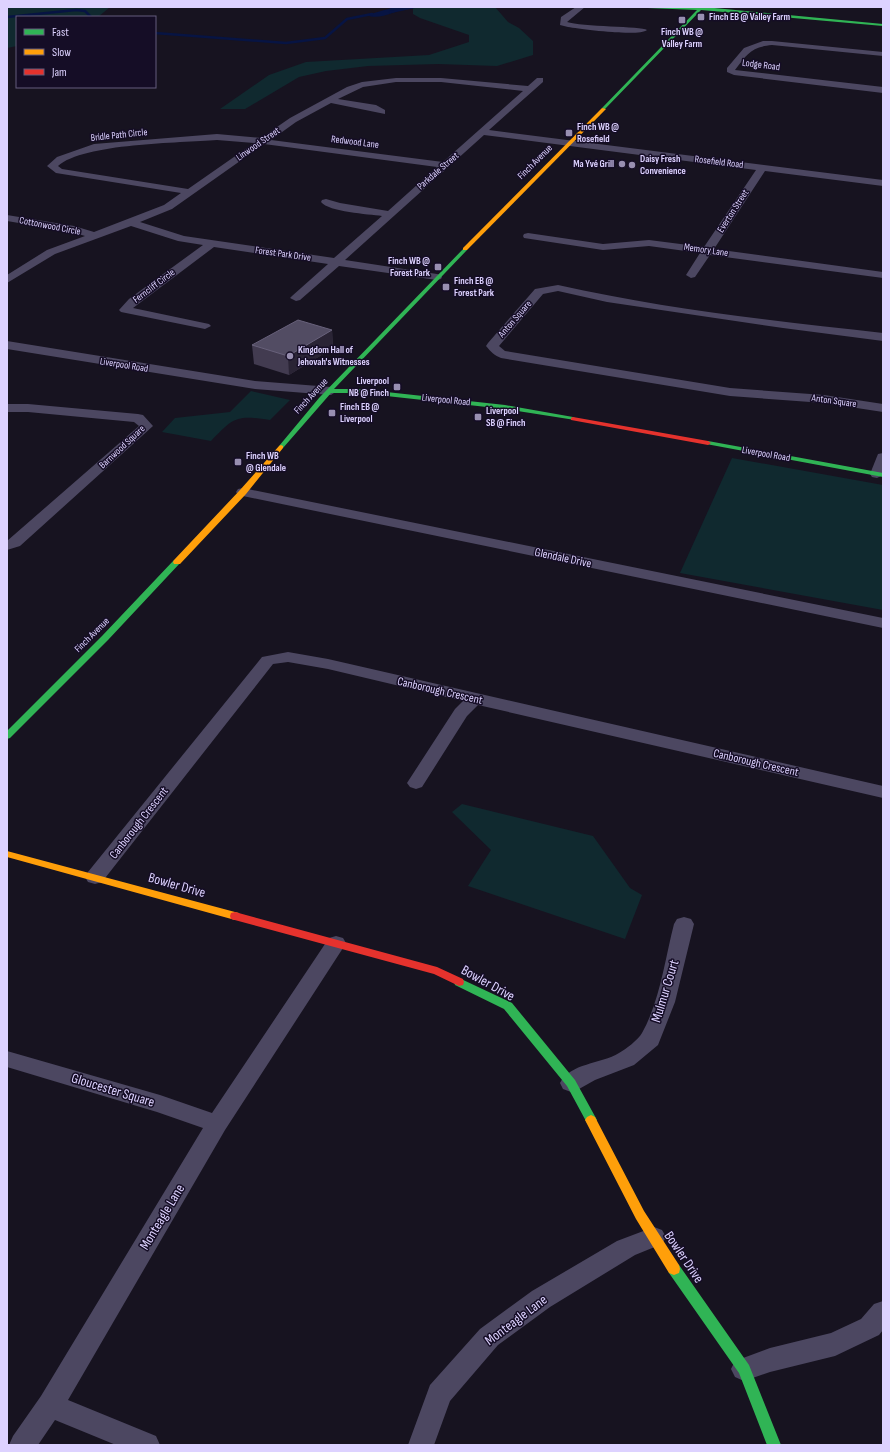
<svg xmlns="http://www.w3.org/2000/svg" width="890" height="1452" viewBox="0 0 890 1452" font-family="'Sofia Sans Condensed',sans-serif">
<rect width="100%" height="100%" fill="#171320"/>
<g fill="#10292f">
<path d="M7 7H110L98 17H17V46L7 48Z"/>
<path d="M495 7 508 22 519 28 533 41V55L497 66 438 64 368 66 326 71 299 77 245 109H220L269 75 306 62 429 55 469 42V35L420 18 413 14V8Z"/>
<path d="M251 391 290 400 270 420C236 415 234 417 211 441L162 432 175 418 230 412Z"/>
<path d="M732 458 883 485V610L680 573Z"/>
<path d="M462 804 593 836 630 888 642 895 625 939 468 886 491 850 452 812Z"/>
</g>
<path fill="#071443" d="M395 7H408C397 11 378 21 367 15Z"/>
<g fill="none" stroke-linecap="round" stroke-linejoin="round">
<g stroke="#071443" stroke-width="2.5">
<path d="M390 12 414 7"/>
<path d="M7 17 76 10 85 11 91 17"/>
<path d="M155 33 286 43 325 38 347 19 372 14"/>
</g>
<g fill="#4c4761" fill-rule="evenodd">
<path d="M576 7H585L567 22C581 27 642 26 647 30 639 37 581 29 568 27L560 25 561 17Z"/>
<path d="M763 41H772L883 52V56L772 45C751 47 747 54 735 70L883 87V93L734 75 727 72V68L744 48Z"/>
<path d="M396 78H441L528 86 537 78H543V82L489 130 883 180V186L765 171 714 249 883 272V278L710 255 695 277 691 278 686 275 700 253 649 246 603 250 524 238 523 236 524 234 528 233 603 244 649 240 704 247 756 170 484 135 345 260 437 274 441 275 442 277 441 279 437 280 339 266 300 300 296 301 290 298 292 296 328 264 214 247 133 308 209 324 211 326 205 329 121 312 119 310 129 299 203 245 178 241 131 226 55 254 7 283V275L47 250 85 236 72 232 7 221V215L74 226 94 232 164 205 181 193 56 173 47 166 57 157 94 144 217 134 261 138 290 118 347 87 362 82ZM396 82H441L523 91 443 162 271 140 296 122 331 103 385 114V110L376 105 338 99 363 87ZM217 140 254 143 188 189 62 169 58 166C84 143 180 143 217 140ZM264 144 437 167 388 211 340 203 326 199 322 200 321 202C329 212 368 214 382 216L334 258 184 236 140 222 172 209Z"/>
<path d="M558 285C665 309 774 321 883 333V341L783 328 607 302 558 291 543 294 499 346 505 351 730 388 824 395 883 404V412L824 403 730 396 501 358C495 356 490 351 486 346L488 343 535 289Z"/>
<path d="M7 341 255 381 331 387 337 391 331 395 255 389 7 349Z"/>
<path d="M7 404H28L138 414 143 415 153 426 20 546 7 550V541L139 426 134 422 28 412H7Z"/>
<path d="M883 453V475L877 478 872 477 870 474 878 454Z"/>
<path d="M243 488 883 618V628L238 495 236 492 238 489Z"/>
<path d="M288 652 328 659 883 786V798L478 705 467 716 422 787 416 789 410 787 407 783 455 709 463 701 328 669 288 662 273 664 102 882 95 884 88 882 85 877 88 872 262 657Z"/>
<path d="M684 917 691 919 694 924 675 1002 658 1045 634 1065 595 1080 579 1089 571 1092 563 1089 560 1083C570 1063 601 1064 619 1053 626 1049 638 1040 642 1033 660 1001 665 959 674 924L677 919Z"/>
<path d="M336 936 343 938 346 943 343 948 225 1130 68 1400 156 1436 160 1445H116L55 1420 38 1445H9L13 1436 41 1396 203 1128 157 1112 7 1067V1051L160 1095 212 1113 329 938Z"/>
<path d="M654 1227 662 1230 666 1237 662 1244 635 1255 550 1307 498 1345 450 1401 434 1445H408L430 1385 480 1329 532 1291 617 1241Z"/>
<path d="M883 1301V1330L879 1335 835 1356 770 1372 744 1381 735 1377 731 1369 735 1361 770 1348 831 1333 861 1319 874 1304Z"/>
</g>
<g fill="#30b455" fill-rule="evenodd">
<path d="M623 7H704L883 24V26L701 10 604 110 602 108 697 10Z"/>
<path d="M465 247 467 248V250L334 389H359L505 405 573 417 575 418V420L505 409 359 393H331L283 448H279V446L319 398Z"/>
<path d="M708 441 883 473V477L706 444V442Z"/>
<path d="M174 560H177L181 562 108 640 10 738 7 739V731L102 636Z"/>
<path d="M459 978 512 1003 575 1080 597 1120 595 1123 591 1125 587 1123 567 1086 504 1009 455 985 454 982 455 979Z"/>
<path d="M674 1263 679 1265 749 1365 781 1445H767L739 1373 669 1273 668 1269 669 1265Z"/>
</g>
<g fill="#ff9f0a" fill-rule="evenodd">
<path d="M602 108 606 109 467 250H463V248Z"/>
<path d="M281 445 283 446V448L246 494 180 564H174L173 562 174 560 240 490 279 446Z"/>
<path d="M7 851 235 912 239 913 240 916 239 919 235 920 7 857Z"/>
<path d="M591 1115 595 1117 644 1211 679 1265 680 1269 679 1273 674 1275 669 1273 636 1219 585 1120 587 1117Z"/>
</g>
<g fill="#e5322d" fill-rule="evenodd">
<path d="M573 417 708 441 711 443 708 445 571 420V418Z"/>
<path d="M235 912 437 967 463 979 464 982 463 985 459 986 434 974 231 919 230 916 231 913Z"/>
</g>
</g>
<path fill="#423b50" d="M332 330 333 348 289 375 254 364 252 345Z"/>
<path fill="#2a2435" d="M332 330 333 348 289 375 288 356Z"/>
<path fill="#524c63" stroke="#68617b" d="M298 320 332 330 288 356 252 345Z"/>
<g fill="#988fb1" stroke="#150d26" stroke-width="1.5">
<rect x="697" y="13" width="8" height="8" rx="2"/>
<rect x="678" y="16" width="8" height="8" rx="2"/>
<rect x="565" y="129" width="8" height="8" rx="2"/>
<circle cx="622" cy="164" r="4"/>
<circle cx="632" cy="165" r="4"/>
<rect x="434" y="263" width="8" height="8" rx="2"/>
<rect x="442" y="283" width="8" height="8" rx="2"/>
<circle cx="290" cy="356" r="4"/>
<rect x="393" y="383" width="8" height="8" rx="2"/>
<rect x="328" y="409" width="8" height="8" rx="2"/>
<rect x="474" y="413" width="8" height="8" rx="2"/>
<rect x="234" y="458" width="8" height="8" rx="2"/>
</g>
<g text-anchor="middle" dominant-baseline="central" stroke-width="3" stroke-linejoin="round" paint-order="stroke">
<g font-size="10" font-weight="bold" fill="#ddd2ff" stroke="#150d26" text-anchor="start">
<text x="709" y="17">Finch EB @ Valley Farm</text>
<text x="682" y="32" text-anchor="middle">Finch WB @<tspan x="682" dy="12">Valley Farm</tspan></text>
<text x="577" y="127">Finch WB @<tspan x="577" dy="12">Rosefield</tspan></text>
<text x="640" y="159">Daisy Fresh<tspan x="640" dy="12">Convenience</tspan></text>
<text x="614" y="164" text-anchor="end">Ma Yvé Grill</text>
<text x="430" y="261" text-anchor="end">Finch WB @<tspan x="430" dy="12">Forest Park</tspan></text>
<text x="454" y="281">Finch EB @<tspan x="454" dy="12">Forest Park</tspan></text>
<text x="298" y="350">Kingdom Hall of<tspan x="298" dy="12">Jehovah's Witnesses</tspan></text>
<text x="389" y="381" text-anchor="end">Liverpool<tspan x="389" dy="12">NB @ Finch</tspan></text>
<text x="340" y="407">Finch EB @<tspan x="340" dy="12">Liverpool</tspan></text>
<text x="486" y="411">Liverpool<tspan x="486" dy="12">SB @ Finch</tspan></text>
<text x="246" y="456">Finch WB<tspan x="246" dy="12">@ Glendale</tspan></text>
</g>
<g font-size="10" fill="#ddd2ff" stroke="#150d26">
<text transform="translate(761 65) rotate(7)">Lodge Road</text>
<text transform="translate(119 135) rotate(-6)">Bridle Path Circle</text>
<text transform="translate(355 142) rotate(7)">Redwood Lane</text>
<text transform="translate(258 144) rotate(-35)">Linwood Street</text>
<text transform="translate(535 162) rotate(-45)">Finch Avenue</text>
<text transform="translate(719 162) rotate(7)">Rosefield Road</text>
<text transform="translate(438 171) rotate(-41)">Parkdale Street</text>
<text transform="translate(733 211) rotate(-57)">Everton Street</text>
<text transform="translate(50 226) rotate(11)">Cottonwood Circle</text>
<text transform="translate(706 250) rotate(8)">Memory Lane</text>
<text transform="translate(283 254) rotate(8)">Forest Park Drive</text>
<text transform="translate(154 286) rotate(-37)">Ferncliff Circle</text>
<text transform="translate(515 319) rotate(-49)">Anton Square</text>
<text transform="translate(124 365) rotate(9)">Liverpool Road</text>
<text transform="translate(311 396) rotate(-47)">Finch Avenue</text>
<text transform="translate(446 400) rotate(6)">Liverpool Road</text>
<text transform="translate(834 401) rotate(8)">Anton Square</text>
<text transform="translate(122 447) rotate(-43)">Barnwood Square</text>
<text transform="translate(766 454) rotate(10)">Liverpool Road</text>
<text transform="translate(92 635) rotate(-45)">Finch Avenue</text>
</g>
<g font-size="12" fill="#ddd2ff" stroke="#150d26">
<text transform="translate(563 558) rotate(12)">Glendale Drive</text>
<text transform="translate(440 691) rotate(13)">Canborough Crescent</text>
<text transform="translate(756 763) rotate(13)">Canborough Crescent</text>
<text transform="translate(139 823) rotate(-52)">Canborough Crescent</text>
</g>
<g font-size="14" fill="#ddd2ff" stroke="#150d26">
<text transform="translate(177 885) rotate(16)">Bowler Drive</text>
<text transform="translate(488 983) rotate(29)">Bowler Drive</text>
<text transform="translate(665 991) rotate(-73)">Mulmur Court</text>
<text transform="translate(113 1090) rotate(17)">Gloucester Square</text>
<text transform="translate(162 1217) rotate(-59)">Monteagle Lane</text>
<text transform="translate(684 1257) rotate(56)">Bowler Drive</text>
<text transform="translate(516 1320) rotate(-37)">Monteagle Lane</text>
</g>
</g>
<rect width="890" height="1452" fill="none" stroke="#ddd2ff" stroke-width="16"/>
<rect x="16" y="16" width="140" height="72" fill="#150d26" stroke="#655c7d"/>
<rect x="24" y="29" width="20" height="6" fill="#30b455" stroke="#655c7d"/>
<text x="52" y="36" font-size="12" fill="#ddd2ff">Fast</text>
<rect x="24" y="49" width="20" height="6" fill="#ff9f0a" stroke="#655c7d"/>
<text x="52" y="56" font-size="12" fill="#ddd2ff">Slow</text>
<rect x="24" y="69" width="20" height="6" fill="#e5322d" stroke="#655c7d"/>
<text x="52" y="76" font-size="12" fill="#ddd2ff">Jam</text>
</svg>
